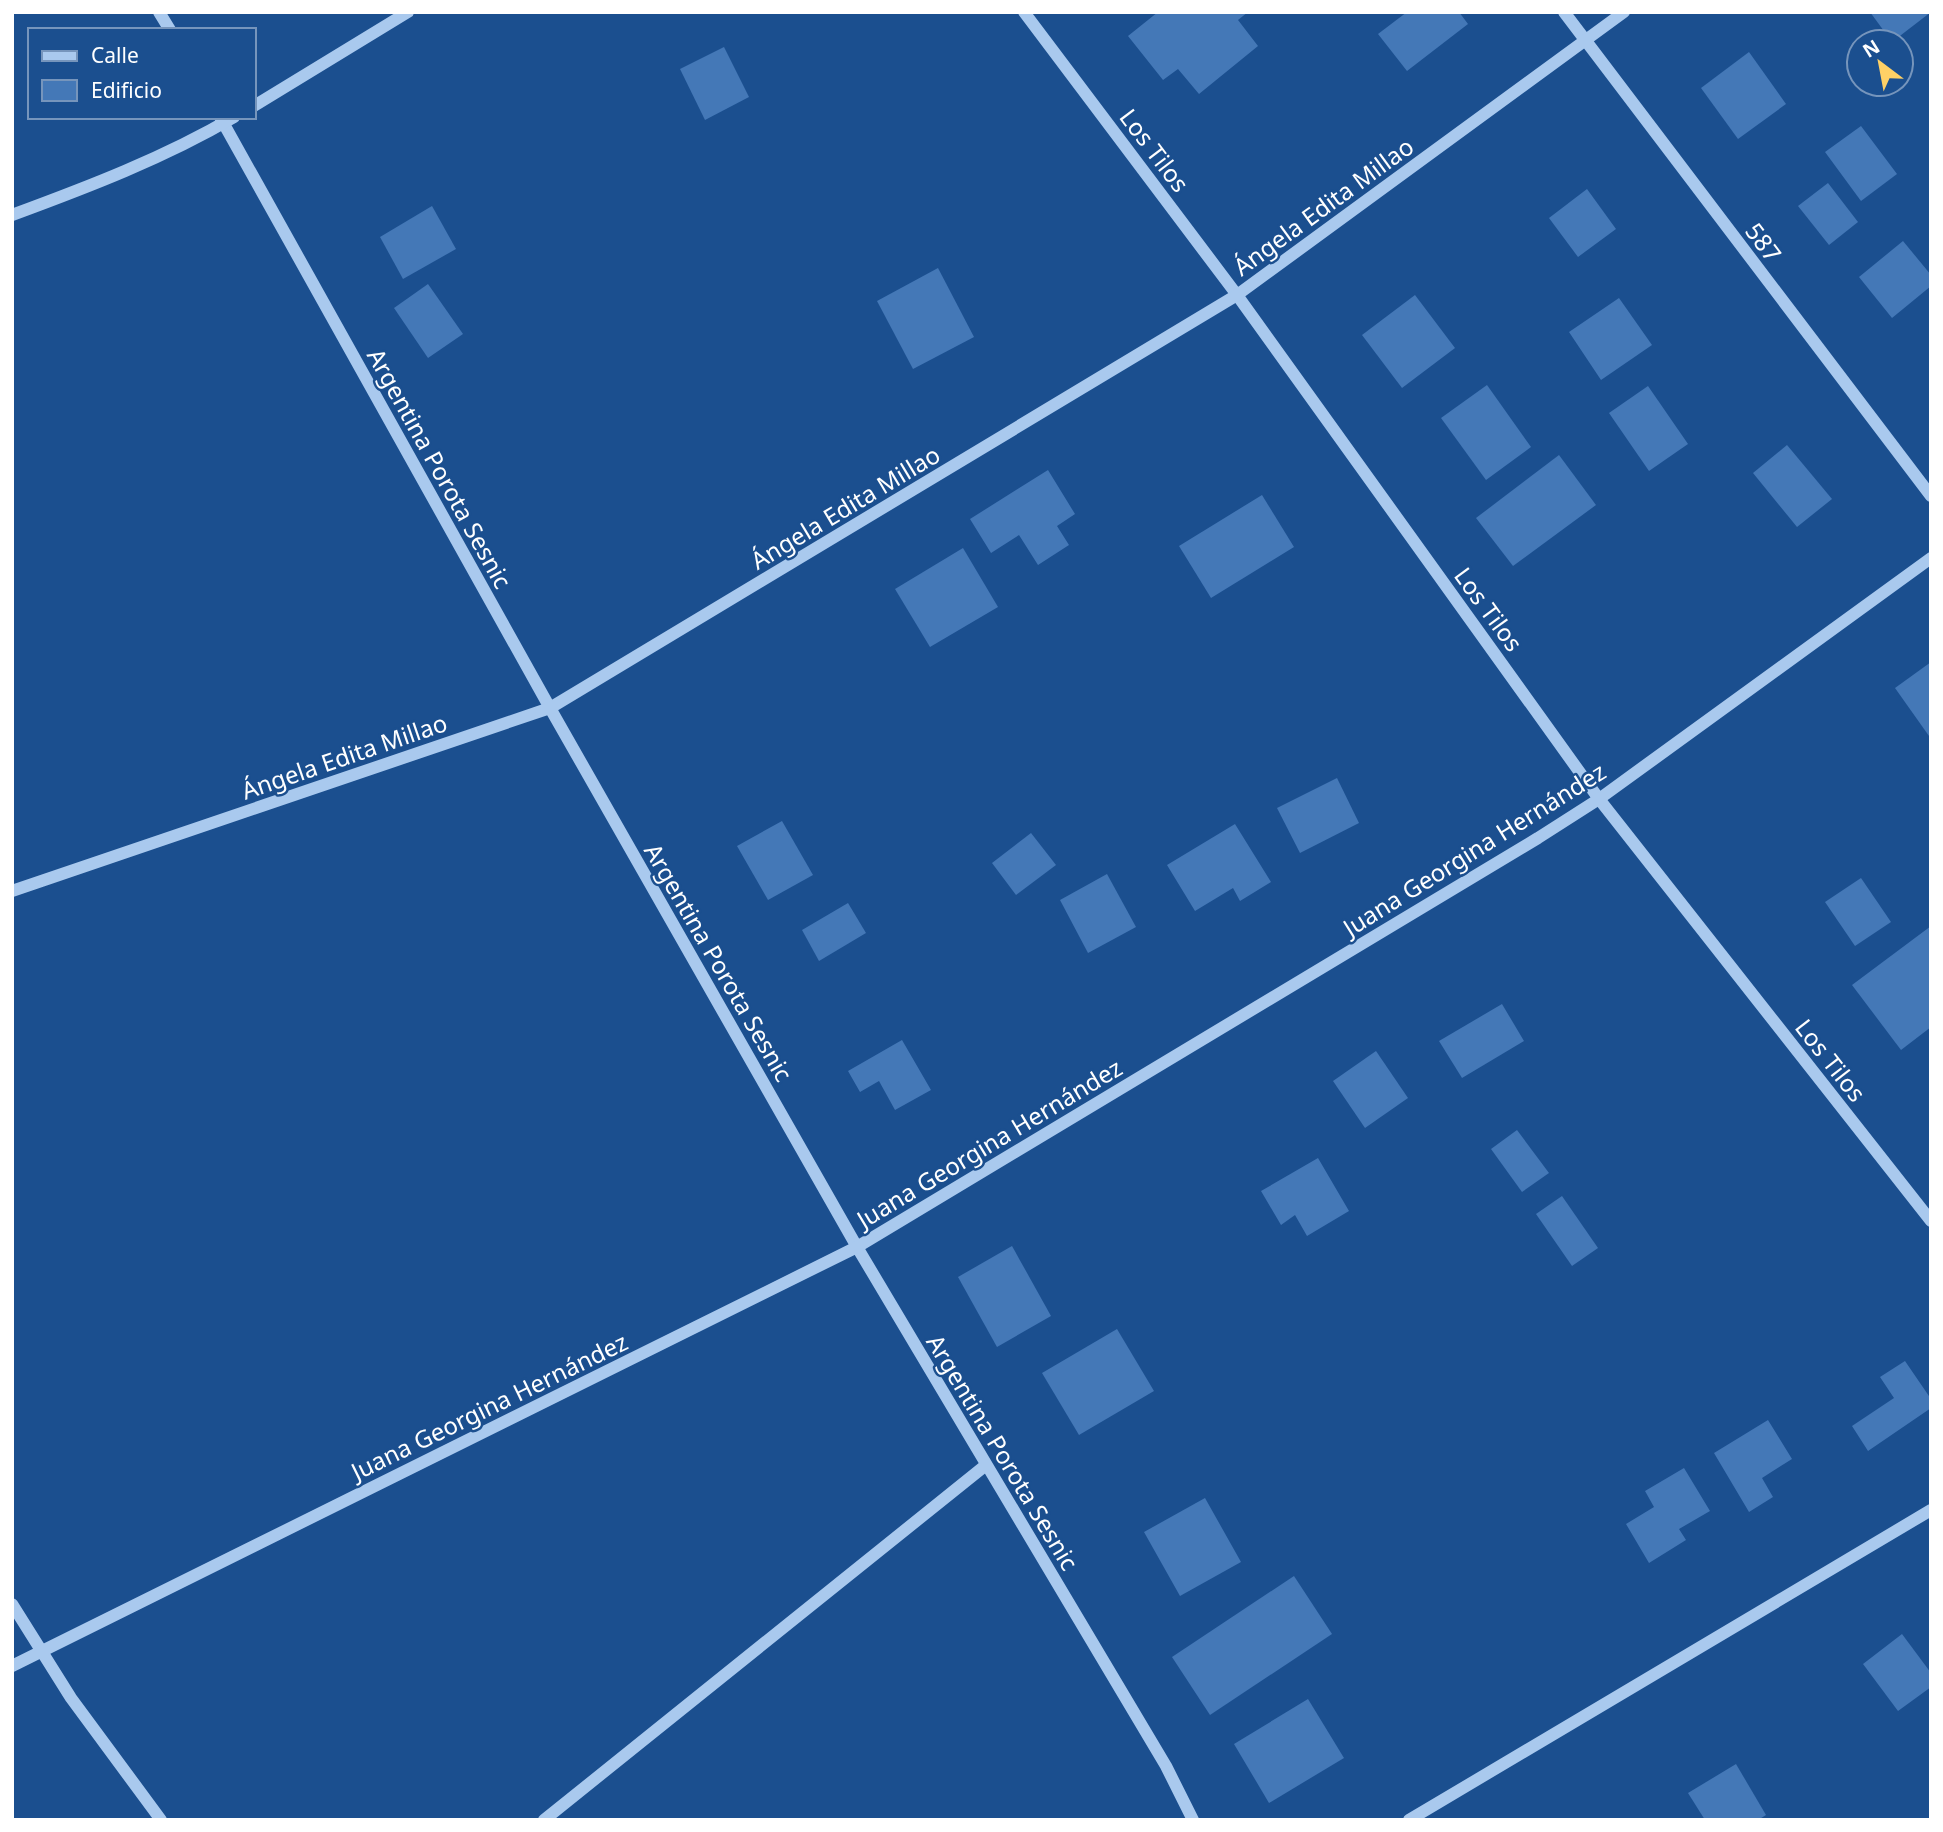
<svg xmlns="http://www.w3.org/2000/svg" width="1943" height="1832" viewBox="0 0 1943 1832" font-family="'Noto Sans',sans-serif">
<rect width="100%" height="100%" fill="#1b4f8f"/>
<g fill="#4478b7">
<path d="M1158 12H1248L1238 20 1258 46 1199 94 1178 69 1163 80 1128 36Z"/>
<path d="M1407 12H1459L1468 24 1407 71 1378 34Z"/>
<path d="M1870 12H1931L1892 42Z"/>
<path d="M724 47 749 97 705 120 680 69Z"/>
<path d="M1749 52 1786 104 1738 139 1701 88Z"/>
<path d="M1861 126 1897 174 1861 201 1825 152Z"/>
<path d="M1828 183 1858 222 1829 245 1798 206Z"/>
<path d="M1587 189 1616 229 1578 257 1549 218Z"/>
<path d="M432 206 456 249 403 279 380 237Z"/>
<path d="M1903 241 1931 275V286L1892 318 1859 277Z"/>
<path d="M938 268 974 337 913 369 877 301Z"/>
<path d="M428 284 463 334 428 358 394 308Z"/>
<path d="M1415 295 1455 348 1402 388 1362 335Z"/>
<path d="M1619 298 1652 345 1601 380 1569 332Z"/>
<path d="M1487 385 1531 447 1486 480 1441 418Z"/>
<path d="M1648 386 1688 444 1649 471 1609 413Z"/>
<path d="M1787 445 1832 499 1797 527 1753 473Z"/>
<path d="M1559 455 1596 505 1513 566 1476 518Z"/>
<path d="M1048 470 1075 514 1057 526 1069 545 1038 565 1019 535 991 553 970 519Z"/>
<path d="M1262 495 1294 547 1211 598 1179 546Z"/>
<path d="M963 548 998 607 930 647 895 589Z"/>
<path d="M1931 662V734L1929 736 1895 688Z"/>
<path d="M1337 778 1359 823 1300 853 1277 808Z"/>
<path d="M782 821 813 875 768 900 737 846Z"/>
<path d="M1235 824 1271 882 1240 901 1233 888 1195 911 1167 865Z"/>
<path d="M1031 833 1056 865 1016 895 992 863Z"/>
<path d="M1107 874 1136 927 1088 953 1060 900Z"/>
<path d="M1861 878 1891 922 1855 946 1825 902Z"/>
<path d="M848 903 866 933 819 961 802 930Z"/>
<path d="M1931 926V1027L1901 1050 1852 985Z"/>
<path d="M1502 1004 1524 1041 1462 1078 1439 1041Z"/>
<path d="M902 1040 931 1090 895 1110 879 1081 860 1092 848 1071Z"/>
<path d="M1376 1051 1408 1098 1365 1128 1333 1081Z"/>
<path d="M1517 1130 1549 1173 1522 1192 1491 1149Z"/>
<path d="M1318 1158 1349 1211 1307 1236 1295 1215 1281 1225 1261 1191Z"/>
<path d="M1562 1196 1598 1248 1572 1266 1536 1214Z"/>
<path d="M1012 1246 1051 1316 997 1347 958 1277Z"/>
<path d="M1117 1329 1154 1391 1079 1435 1042 1373Z"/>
<path d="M1905 1361 1931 1399V1408L1868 1451 1852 1426 1894 1398 1880 1377Z"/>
<path d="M1768 1420 1792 1459 1762 1478 1773 1497 1749 1512 1714 1453Z"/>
<path d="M1684 1468 1710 1511 1679 1529 1686 1540 1649 1563 1626 1524 1654 1507 1645 1491Z"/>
<path d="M1205 1498 1241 1562 1180 1596 1144 1532Z"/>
<path d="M1294 1576 1332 1634 1210 1715 1172 1657Z"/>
<path d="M1902 1634 1931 1673V1687L1898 1711 1863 1664Z"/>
<path d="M1308 1699 1344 1758 1269 1803 1234 1744Z"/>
<path d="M1736 1764 1766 1815 1758 1820H1705L1688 1793Z"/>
</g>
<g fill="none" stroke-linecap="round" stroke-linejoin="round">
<g stroke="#a9c9ee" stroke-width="12">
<path d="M159 12 170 30"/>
<path d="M1024 12 1237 295 1599 799 1931 1221"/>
<path d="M1564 12 1931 496"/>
<path d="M254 106 408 12"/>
<path d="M220 117 550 708 857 1247 1166 1766 1193 1820"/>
<path d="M12 215C88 187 164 158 234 117"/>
<path d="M12 891 550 708 1237 295 1624 12"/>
<path d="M12 1604 71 1698 161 1820"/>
<path d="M12 1666 857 1247 1538 838 1599 799 1931 558"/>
<path d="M544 1820 986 1465"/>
<path d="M1409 1820 1931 1510"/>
</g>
</g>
<g text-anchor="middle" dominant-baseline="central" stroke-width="5" stroke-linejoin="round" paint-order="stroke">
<g font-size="24" fill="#fff" stroke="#1b4f8f">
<text transform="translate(1155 150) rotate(53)">Los Tilos</text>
<text transform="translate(1323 206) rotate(-36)">Ángela Edita Millao</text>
<text transform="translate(1764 242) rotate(53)">587</text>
<text transform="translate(440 468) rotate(61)">Argentina Porota Sesnic</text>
<text transform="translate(845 507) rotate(-31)">Ángela Edita Millao</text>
<text transform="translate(1489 609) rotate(54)">Los Tilos</text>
<text transform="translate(344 756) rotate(-19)">Ángela Edita Millao</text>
<text transform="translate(1474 849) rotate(-32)">Juana Georgina Hernández</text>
<text transform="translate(719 962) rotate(60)">Argentina Porota Sesnic</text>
<text transform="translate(1831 1060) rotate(52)">Los Tilos</text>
<text transform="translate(989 1143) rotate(-31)">Juana Georgina Hernández</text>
<text transform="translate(489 1406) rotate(-26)">Juana Georgina Hernández</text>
<text transform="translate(1003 1452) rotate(59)">Argentina Porota Sesnic</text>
</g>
</g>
<rect width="1943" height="1832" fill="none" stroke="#ffffff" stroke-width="28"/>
<rect x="28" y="28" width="228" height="91" fill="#1b4f8f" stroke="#7695bc" stroke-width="2"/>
<rect x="42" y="51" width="35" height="10" fill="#a9c9ee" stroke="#7695bc" stroke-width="2"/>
<text x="91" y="63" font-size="21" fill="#ffffff">Calle</text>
<rect x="42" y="80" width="35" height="21" fill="#4478b7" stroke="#7695bc" stroke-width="2"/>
<text x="91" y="98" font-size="21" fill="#ffffff">Edificio</text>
<g transform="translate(1880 63) rotate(328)"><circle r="33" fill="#1b4f8f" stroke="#7695bc" stroke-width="2"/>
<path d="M0-5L12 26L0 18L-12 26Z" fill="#ffd166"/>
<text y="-10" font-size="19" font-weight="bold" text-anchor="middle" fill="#ffffff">N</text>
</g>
</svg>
